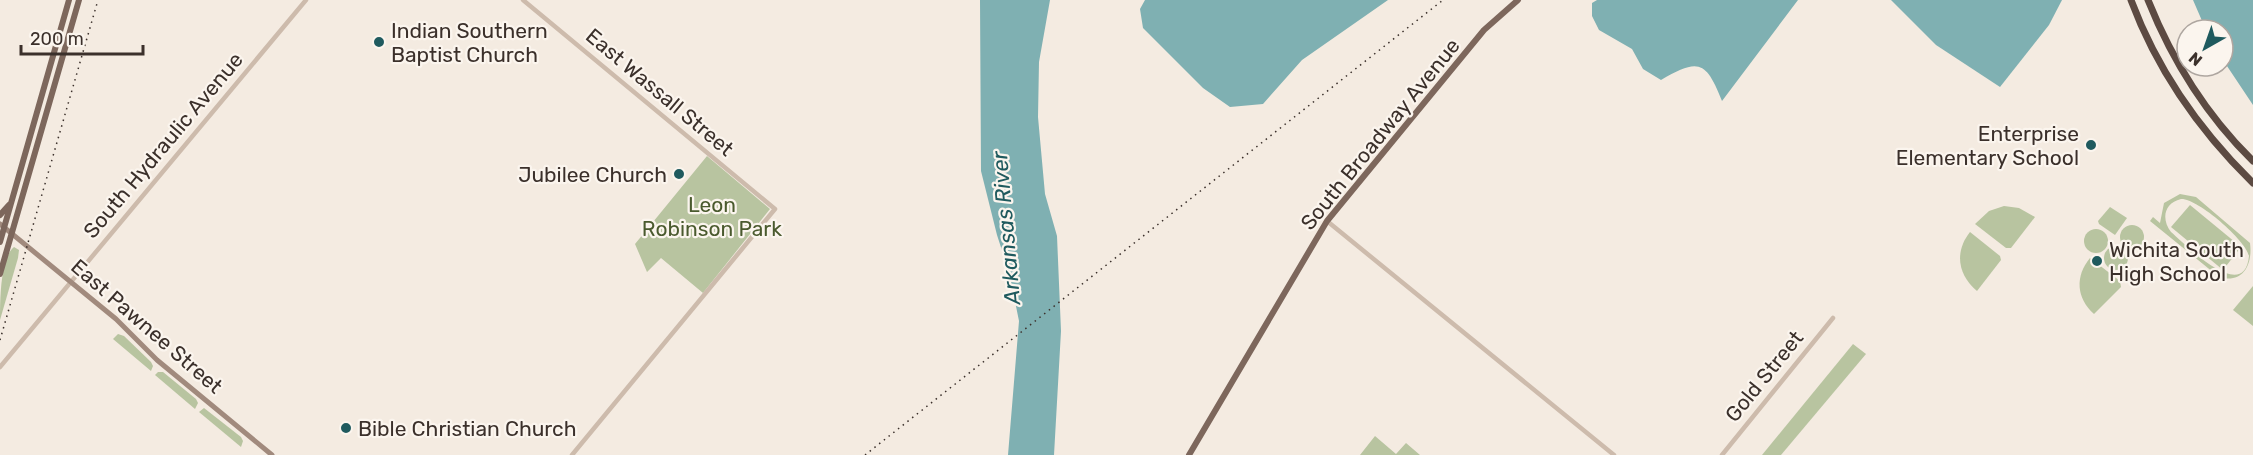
<svg xmlns="http://www.w3.org/2000/svg" width="2253" height="455" viewBox="0 0 2253 455" font-family="Rubik,sans-serif">
<rect width="100%" height="100%" fill="#f4ebe1"/>
<g fill="#b8c4a0" fill-rule="evenodd">
<path d="M707 156 770 209 703 293 661 258 647 272 635 244Z"/>
<path d="M2180 194 2196 197 2250 243C2253 266 2242 284 2219 277L2150 221 2153 217 2160 223 2164 203ZM2181 199C2197 198 2246 240 2249 256 2244 305 2185 244 2171 232 2161 219 2164 203 2181 199Z"/>
<path d="M2190 205 2241 247 2223 270 2171 227Z"/>
<path d="M2004 206 2019 208 2035 217 2011 248H2006L1975 224 1989 211Z"/>
<path d="M2110 207 2127 218 2115 235 2099 224 2098 221Z"/>
<circle cx="2132" cy="237" r="12"/>
<circle cx="2096" cy="241" r="12"/>
<path d="M1970 232 2000 256 2001 260 1977 291C1958 275 1954 252 1970 232Z"/>
<circle cx="2116" cy="258" r="12"/>
<path d="M14 247 19 250 18 258 0 320C0 302 0 258 14 247Z"/>
<path d="M2090 258 2120 281 2121 287 2094 314C2076 298 2075 276 2090 258Z"/>
<path d="M2253 286V326L2233 310Z"/>
<path d="M118 334 124 336 151 362 153 366 151 371 113 339Z"/>
<path d="M1853 344 1866 354 1781 455H1762Z"/>
<path d="M158 372H163L196 399 198 403 195 409 155 375Z"/>
<path d="M204 408 241 437 243 441 241 447 199 412Z"/>
<path d="M1375 436 1396 454 1406 443 1420 455H1360Z"/>
</g>
<g fill="#7fb0b2">
<path d="M980 0H1050L1039 62 1038 117 1045 194 1057 236 1061 331 1054 455H1008L1019 321 1009 272 997 235 981 171Z"/>
<path d="M1145 0H1388L1302 60 1263 104 1230 107 1203 88 1143 28 1140 9Z"/>
<path d="M1597 0H1798L1722 101C1706 61 1699 58 1661 80L1643 69 1632 49 1599 30 1592 16V3Z"/>
<path d="M1891 0H2062L2049 25 2000 87 1936 45Z"/>
<path d="M2193 0H2253V105L2223 60V30H2206Z"/>
</g>
<g fill="none" stroke-linecap="round" stroke-linejoin="round">
<g stroke="#cdbbac" stroke-width="4.5">
<path d="M523 0 775 209 572 455"/>
<path d="M1327 221 1614 455"/>
<path d="M0 367 306 0"/>
<path d="M1722 455 1833 318"/>
</g>
<path stroke="#a18a7d" stroke-width="5" d="M0 224 116 319 157 360 272 455"/>
<g stroke="#7d675c" stroke-width="6">
<path d="M0 215 9 205"/>
<path d="M0 242 69 0"/>
<path d="M0 274 79 0"/>
<path d="M1189 455 1327 221 1484 30 1518 0"/>
</g>
<g stroke="#5c4a42" stroke-width="7">
<path d="M2131 0C2157 70 2200 131 2253 183"/>
<path d="M2148 0C2172 60 2207 116 2253 161"/>
</g>
<g stroke="#3b302b" stroke-width="1.5" stroke-dasharray="1.5 4.5" stroke-linecap="butt">
<path d="M0 340 98 0"/>
<path d="M865 455 1443 0"/>
</g>
</g>
<g fill="#1f5a5e" stroke="#fbf5ee" stroke-width="2">
<circle cx="379" cy="42" r="6"/>
<circle cx="2091" cy="145" r="6"/>
<circle cx="679" cy="174" r="6"/>
<circle cx="2097" cy="261" r="6"/>
<circle cx="346" cy="428" r="6"/>
</g>
<g text-anchor="middle" dominant-baseline="central" stroke-width="4.5" stroke-linejoin="round" paint-order="stroke">
<g font-size="21" fill="#3b302b" stroke="#fbf5ee" text-anchor="start">
<text x="391" y="30">Indian Southern<tspan x="391" dy="24">Baptist Church</tspan></text>
<text x="2079" y="133" text-anchor="end">Enterprise<tspan x="2079" dy="24">Elementary School</tspan></text>
<text x="667" y="174" text-anchor="end">Jubilee Church</text>
<text x="2109" y="249">Wichita South<tspan x="2109" dy="24">High School</tspan></text>
<text x="358" y="428">Bible Christian Church</text>
</g>
<g font-size="21" fill="#3b302b" stroke="#fbf5ee">
<text transform="translate(660 92) rotate(40)">East Wassall Street</text>
<text transform="translate(1380 134) rotate(-51)">South Broadway Avenue</text>
<text transform="translate(163 145) rotate(-50)">South Hydraulic Avenue</text>
<text transform="translate(147 326) rotate(41)">East Pawnee Street</text>
<text transform="translate(1764 376) rotate(-51)">Gold Street</text>
</g>
<g font-size="21" fill="#4a5a2e" stroke="#fbf5ee">
<text x="712" y="204">Leon<tspan x="712" dy="24">Robinson Park</tspan></text>
</g>
<g font-size="22" font-style="italic" fill="#1f5a5e" stroke="#fbf5ee">
<text transform="translate(1006 228) rotate(-95)">Arkansas River</text>
</g>
</g>
<g transform="translate(2205 48) rotate(220)"><circle r="28" fill="#fbf5ee" stroke="#aea6a0" stroke-width="1.5"/>
<path d="M0-4.5L10 22L0 15L-10 22Z" fill="#1f5a5e"/>
<text y="-9" font-size="16" font-weight="bold" text-anchor="middle" fill="#3b302b">N</text>
</g>
<path d="M21 45v9h122v-9" fill="none" stroke="#3b302b" stroke-width="3"/>
<text x="30" y="45" font-size="18" fill="#3b302b" stroke="#fbf5ee" stroke-width="4.5" paint-order="stroke">200 m</text>
</svg>
